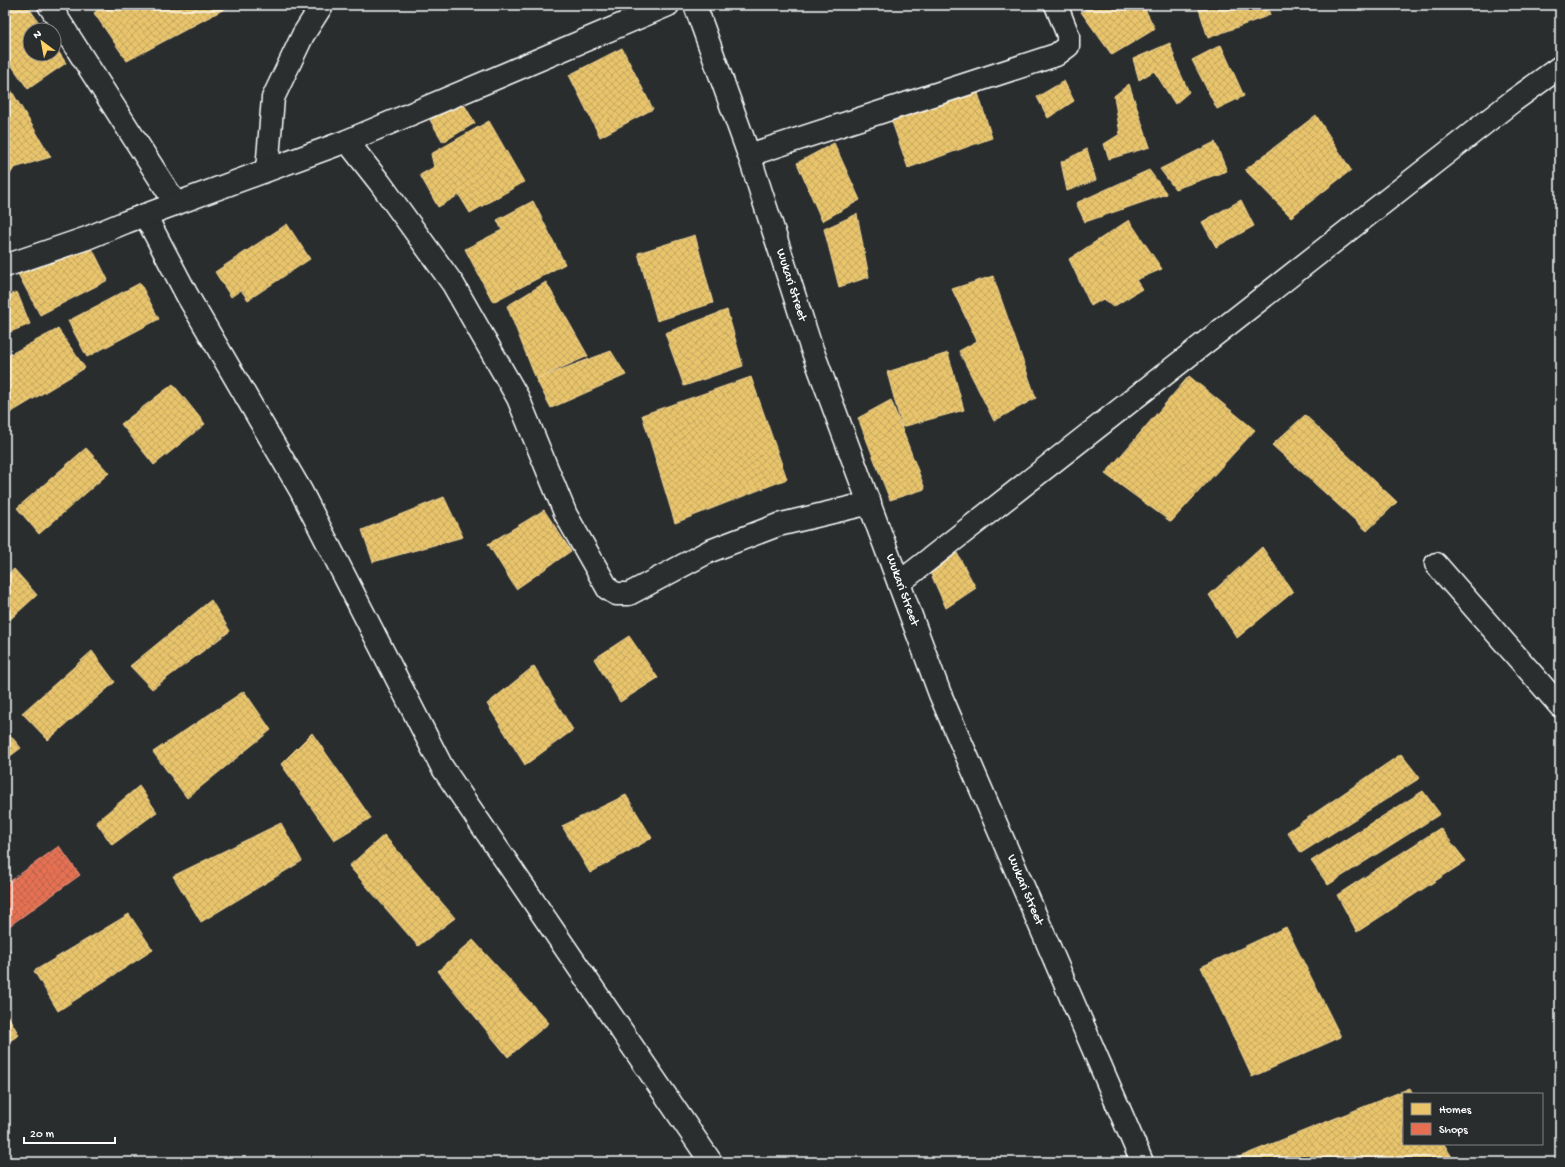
<svg xmlns="http://www.w3.org/2000/svg" width="1565" height="1167" viewBox="0 0 1565 1167" font-family="'Gochi Hand',sans-serif">
<defs>
<pattern id="homes-cross-hatch" width="8" height="8" patternUnits="userSpaceOnUse"><rect width="8" height="8" fill="#e9c46a"/><path d="M0 0l8 8M0 8l8-8" fill="none" stroke="#c2a662"/></pattern>
<pattern id="shops-cross-hatch" width="8" height="8" patternUnits="userSpaceOnUse"><rect width="8" height="8" fill="#e76f51"/><path d="M0 0l8 8M0 8l8-8" fill="none" stroke="#b86450"/></pattern>
</defs>
<rect width="100%" height="100%" fill="#2a2d2e"/>
<filter id="ink" filterUnits="userSpaceOnUse"><feTurbulence type="fractalNoise" baseFrequency=".025" numOctaves="2"/><feDisplacementMap in="SourceGraphic" scale="8" xChannelSelector="R" yChannelSelector="G"/><feConvolveMatrix kernelMatrix="1 2 1 2 8 2 1 2 1" color-interpolation-filters="sRGB"/></filter>
<g filter="url(#ink)">
<g fill="url(#homes-cross-hatch)" stroke="#f0d697">
<path d="M5 5H27L44 30H30V54H54V45L66 63 28 89 5 56Z"/>
<path d="M104 5H226L228 7 127 61 94 13Z"/>
<path d="M1093 5H1143L1155 29 1112 55 1081 12Z"/>
<path d="M1201 5H1267L1270 15 1208 38 1198 6Z"/>
<path d="M1170 43 1178 68 1189 92 1175 104 1154 71 1139 80 1133 59Z"/>
<path d="M1221 45 1244 96 1217 109 1192 60Z"/>
<path d="M622 48 653 109 600 137 569 75Z"/>
<path d="M5 80 51 157 14 168 5 182Z"/>
<path d="M1064 81 1074 101 1048 118 1037 97Z"/>
<path d="M1129 84 1150 147 1109 159 1104 144 1120 134 1114 96Z"/>
<path d="M978 93 992 138 908 168 891 119Z"/>
<path d="M462 101 475 123 443 142 430 120Z"/>
<path d="M1316 115 1351 170 1291 217 1245 170Z"/>
<path d="M489 121 524 182 470 213 459 195 438 207 420 175 434 167 431 154Z"/>
<path d="M1215 142 1227 171 1175 189 1160 169Z"/>
<path d="M834 143 860 200 822 221 797 163Z"/>
<path d="M1087 149 1096 180 1067 191 1061 162Z"/>
<path d="M1149 170 1167 194 1085 222 1076 203Z"/>
<path d="M1241 200 1254 226 1216 247 1202 222Z"/>
<path d="M533 201 565 264 493 302 465 249 502 230 497 220Z"/>
<path d="M857 214 869 277 839 287 824 229Z"/>
<path d="M1129 220 1162 269 1136 280 1142 289 1113 307 1103 299 1091 306 1069 259Z"/>
<path d="M287 224 310 259 248 300 241 290 231 297 215 272Z"/>
<path d="M695 235 713 303 657 321 638 253Z"/>
<path d="M87 238 108 280 40 315 18 274Z"/>
<path d="M993 276 1036 398 994 421 959 351 977 341 952 289Z"/>
<path d="M546 282 588 356 536 379 507 306Z"/>
<path d="M140 283 159 319 87 357 68 321Z"/>
<path d="M17 292 30 324 5 334V297Z"/>
<path d="M727 310 743 366 684 386 665 333Z"/>
<path d="M58 329 85 368 5 416V357Z"/>
<path d="M611 351 626 375 551 408 536 379Z"/>
<path d="M948 353 964 410 902 427 887 372Z"/>
<path d="M1189 376 1255 430 1171 522 1105 474Z"/>
<path d="M751 377 787 479 675 523 642 415Z"/>
<path d="M173 384 205 424 154 465 121 424Z"/>
<path d="M891 400 925 489 890 500 858 418Z"/>
<path d="M1305 415 1397 502 1367 531 1272 445Z"/>
<path d="M86 448 109 473 39 534 17 508Z"/>
<path d="M444 497 463 537 373 562 362 530Z"/>
<path d="M544 510 571 551 516 589 488 544Z"/>
<path d="M1262 547 1293 592 1237 638 1209 595Z"/>
<path d="M957 553 976 588 946 608 930 572Z"/>
<path d="M14 569 37 595 5 624V577Z"/>
<path d="M211 600 230 631 152 689 130 666Z"/>
<path d="M629 636 658 678 620 702 594 659Z"/>
<path d="M92 651 115 682 48 740 22 713Z"/>
<path d="M534 666 573 730 525 765 487 704Z"/>
<path d="M244 691 271 730 187 798 153 752Z"/>
<path d="M5 729 21 748 5 760Z"/>
<path d="M312 733 371 818 334 840 281 764Z"/>
<path d="M1401 754 1420 778 1301 853 1287 832Z"/>
<path d="M139 786 157 812 112 845 96 822Z"/>
<path d="M1423 791 1440 814 1328 885 1311 861Z"/>
<path d="M626 795 652 838 590 873 562 826Z"/>
<path d="M281 823 302 861 201 922 173 876Z"/>
<path d="M1440 828 1466 861 1357 932 1337 895Z"/>
<path d="M384 835 455 918 418 946 349 866Z"/>
<path d="M129 914 153 950 58 1011 34 971Z"/>
<path d="M1286 927 1341 1037 1252 1077 1201 967Z"/>
<path d="M473 940 549 1023 508 1057 438 971Z"/>
<path d="M5 1011 19 1035 5 1044Z"/>
<path d="M1410 1088 1413 1094H1404V1144H1444L1455 1162H1394L1392 1159 1382 1162H1227Z"/>
</g>
<g fill="url(#shops-cross-hatch)" stroke="#ee9a85">
<path d="M59 846 80 875 5 929V885Z"/>
<path d="M5 944 10 951 5 954Z"/>
</g>
<g fill="none" stroke-linecap="round" stroke-linejoin="round">
<defs>
<g id="minor">
<path d="M49 5 176 204"/>
<path d="M695 5 749 155 810 344 940 694 1142 1162"/>
<path d="M347 141 380 183 453 284 518 398 566 515 608 589 616 594H629L710 551 778 525 870 503"/>
<path d="M749 155 1056 55 1068 46V35L1056 5"/>
<path d="M267 170 273 98 303 35 322 5"/>
<path d="M145 215 187 295 301 491 442 767 711 1162"/>
<path d="M5 266 87 238 126 222 347 141 668 5"/>
<path d="M1436 564 1560 706"/>
<path d="M899 583 1513 101 1560 67"/>
</g>
</defs>
<use href="#minor" stroke="#fff" stroke-width="25"/>
<use href="#minor" stroke="#2a2d2e" stroke-width="22"/>
</g>
</g>
<g text-anchor="middle" dominant-baseline="central" stroke-width="4" stroke-linejoin="round" paint-order="stroke">
<g font-size="13" fill="#fff" stroke="#2a2d2e">
<text transform="translate(791 285) rotate(72)">Wukari Street</text>
<text transform="translate(902 590) rotate(70)">Wukari Street</text>
<text transform="translate(1025 890) rotate(67)">Wukari Street</text>
</g>
</g>
<rect width="1565" height="1167" fill="none" stroke="#2a2d2e" stroke-width="20"/>
<rect x="10" y="10" width="1545" height="1147" fill="none" stroke="#fff" stroke-width="1.5" filter="url(#ink)"/>
<rect x="1403" y="1093" width="140" height="52" fill="#2a2d2e" stroke="#7f8182"/>
<rect x="1411" y="1103" width="20" height="12" fill="#e9c46a" stroke="#7f8182"/>
<text x="1439" y="1113" font-size="12" fill="#ffffff">Homes</text>
<rect x="1411" y="1123" width="20" height="12" fill="#e76f51" stroke="#7f8182"/>
<text x="1439" y="1133" font-size="12" fill="#ffffff">Shops</text>
<g transform="translate(42 42) rotate(328)"><circle r="19" fill="#2a2d2e" stroke="#7f8182"/>
<path d="M0-3L7 15L0 10L-7 15Z" fill="#ffd166"/>
<text y="-6" font-size="11" font-weight="bold" text-anchor="middle" fill="#ffffff">N</text>
</g>
<path d="M24 1137v6h91v-6" fill="none" stroke="#ffffff" stroke-width="2"/>
<text x="30" y="1137" font-size="12" fill="#ffffff" stroke="#2a2d2e" stroke-width="3" paint-order="stroke">20 m</text>
</svg>
